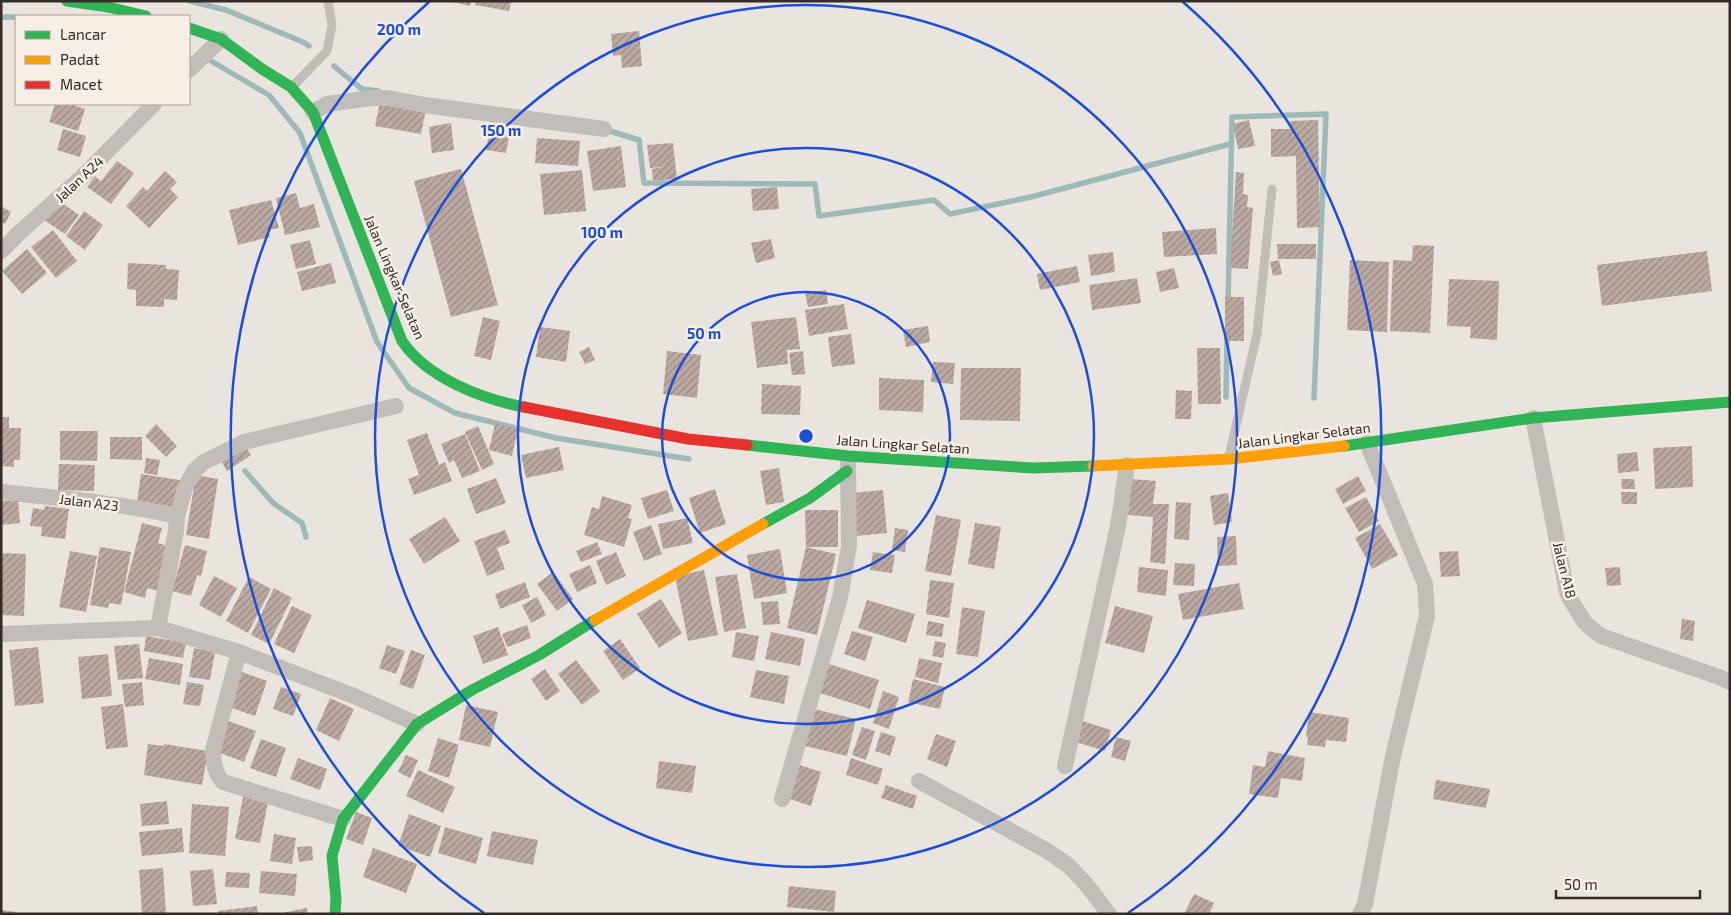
<svg xmlns="http://www.w3.org/2000/svg" width="1731" height="915" viewBox="0 0 1731 915" font-family="'Exo 2',sans-serif">
<defs>
<pattern id="building-hatch" width="6" height="6" patternUnits="userSpaceOnUse" patternTransform="scale(1.25)"><rect width="6" height="6" fill="#bcaaa2"/><path d="M-1 1l2-2M0 6l6-6M5 7l2-2" fill="none" stroke="#998b84"/></pattern>
</defs>
<rect width="100%" height="100%" fill="#eae4de"/>
<g fill="none" stroke-linecap="round" stroke-linejoin="round">
<g stroke="#9db9b8" stroke-width="5.5">
<path d="M190 1 226 10 303 42 309 46"/>
<path d="M1 17H16"/>
<path d="M206 58 269 95 300 133 377 342 409 388 455 413 556 438 689 459"/>
<path d="M334 66 362 89 378 91"/>
<path d="M606 128 610 131 639 140 644 183 815 184 819 216 934 200 950 214 1031 197 1230 144"/>
<path d="M1228 304 1232 117 1326 114 1314 398"/>
<path d="M1226 397 1227 336"/>
<path d="M245 471 273 503 302 523 306 537"/>
</g>
</g>
<g fill="url(#building-hatch)">
<path d="M450 1H471L470 6Z"/>
<path d="M476 1H507L511 2 509 11 475 5Z"/>
<path d="M639 31 642 66 622 68 621 55 613 56 611 34Z"/>
<path d="M380 102 426 109 421 134 375 126Z"/>
<path d="M55 104H70L85 109 78 131 49 122Z"/>
<path d="M1249 120 1255 146 1238 149 1233 124Z"/>
<path d="M1318 120 1320 227 1297 228 1296 156 1271 157V129H1291L1290 121Z"/>
<path d="M451 123 454 150 432 153 429 127Z"/>
<path d="M491 123 511 127 506 153 486 150Z"/>
<path d="M63 129 86 136 80 157 57 150Z"/>
<path d="M537 138 580 141 578 166 535 163Z"/>
<path d="M673 143 677 179 653 181 652 169 663 167 650 168 647 145Z"/>
<path d="M621 146 626 187 593 191 587 151Z"/>
<path d="M117 161 134 173 111 204 87 187 95 176 101 181Z"/>
<path d="M461 169 498 305 451 317 414 181Z"/>
<path d="M582 170 586 211 544 215 540 174Z"/>
<path d="M165 171 177 182 170 189 178 197 149 228 126 206 143 187 147 191Z"/>
<path d="M1236 172 1244 173 1243 194 1248 195 1247 207 1253 208 1248 269 1230 268Z"/>
<path d="M777 187 779 209 753 211 751 189Z"/>
<path d="M296 193 300 208 314 204 320 227 285 235 276 198Z"/>
<path d="M58 200 79 215 65 234 44 220Z"/>
<path d="M271 200 279 228 268 230 270 237 238 245 229 210Z"/>
<path d="M1 206 11 212 5 224 1 222Z"/>
<path d="M84 211 103 225 85 250 66 236Z"/>
<path d="M1216 228 1217 254 1164 257 1162 232Z"/>
<path d="M53 230 77 261 56 278 31 247Z"/>
<path d="M771 239 775 258 756 263 751 243Z"/>
<path d="M310 240 316 264 296 269 290 245Z"/>
<path d="M1277 244H1316V259H1278Z"/>
<path d="M1413 245 1434 246 1430 333 1390 331 1393 260 1412 261Z"/>
<path d="M27 249 47 273 22 294 2 271Z"/>
<path d="M1707 251 1712 291 1602 306 1597 265Z"/>
<path d="M1113 252 1115 272 1091 276 1088 255Z"/>
<path d="M1279 260 1282 274 1273 276 1270 262Z"/>
<path d="M1350 260 1389 262 1387 332 1347 330Z"/>
<path d="M128 263 166 265V269L179 270 177 300 164 299V307L136 306V290L127 289Z"/>
<path d="M331 263 336 283 302 291 297 272Z"/>
<path d="M1077 266 1080 282 1040 290 1037 274Z"/>
<path d="M1174 268 1179 288 1160 292 1156 272Z"/>
<path d="M1137 278 1141 303 1092 310 1089 285Z"/>
<path d="M1449 279 1499 281 1497 340 1470 338 1471 327 1447 326Z"/>
<path d="M826 290 828 304 808 307 805 293Z"/>
<rect x="1225" y="297" width="19" height="44"/>
<path d="M844 304 848 329 809 336 805 310Z"/>
<path d="M483 317 500 321 491 360 474 356Z"/>
<path d="M796 317 800 349 787 350 788 364 757 368 751 322Z"/>
<path d="M928 326 930 342 906 347 903 330Z"/>
<path d="M540 327 570 331 566 362 536 357Z"/>
<path d="M851 334 855 364 832 367 828 337Z"/>
<path d="M589 347 595 360 585 364 579 352Z"/>
<path d="M1197 348H1220L1221 404H1198Z"/>
<path d="M667 351 701 355 697 398 663 394Z"/>
<path d="M803 351 805 374 792 375 789 353Z"/>
<path d="M933 362 955 363 953 384 931 382Z"/>
<path d="M961 368H1021L1020 421 960 420Z"/>
<path d="M879 378 924 380 923 412 879 410Z"/>
<path d="M762 384 801 386 800 415 761 414Z"/>
<path d="M1176 390 1192 391 1191 419H1175Z"/>
<path d="M1 417H9V428H21L20 460H14V467L1 466Z"/>
<path d="M156 424 177 446 166 457 145 436Z"/>
<path d="M495 424 518 429 512 456 489 450Z"/>
<path d="M478 426 494 464 482 470 465 432Z"/>
<path d="M60 431H98L97 461 60 460Z"/>
<path d="M427 433 439 465 445 462 452 481 414 495 408 479 419 475 407 440Z"/>
<path d="M465 434 480 471 462 478 454 460 449 463 441 444Z"/>
<path d="M110 437H142V460L110 459Z"/>
<path d="M243 442 251 455 227 471 219 458Z"/>
<path d="M1692 446 1693 487 1655 489 1653 448Z"/>
<path d="M559 447 564 470 526 478 521 455Z"/>
<path d="M1637 452 1639 471 1618 473 1617 454Z"/>
<path d="M146 458 160 460 157 475 144 473Z"/>
<path d="M59 464 95 465 94 491 58 490Z"/>
<path d="M779 468 784 502 766 505 760 471Z"/>
<path d="M141 474 180 480 176 507 137 502Z"/>
<path d="M196 475 218 479 209 539 186 535Z"/>
<path d="M1358 476 1366 491 1343 504 1335 489Z"/>
<path d="M496 478 506 503 476 514 467 489Z"/>
<path d="M1131 479 1156 481 1153 504H1169L1165 564 1150 562 1153 517 1128 515Z"/>
<path d="M1621 479H1634L1635 489H1622Z"/>
<path d="M715 489 726 524 700 533 689 498Z"/>
<path d="M667 490 674 511 648 519 641 498Z"/>
<path d="M883 490 887 533 856 536 852 493Z"/>
<path d="M1621 492H1637V504H1622Z"/>
<path d="M1228 493 1232 522 1214 525 1210 496Z"/>
<path d="M602 496 632 505 628 518 632 519 624 547 584 535 592 507 599 509Z"/>
<path d="M1366 497 1379 521 1359 532 1345 508Z"/>
<path d="M18 500 20 523 1 525V501Z"/>
<path d="M1176 502 1191 503 1189 540 1174 539Z"/>
<path d="M45 506 69 509 65 539 41 536 42 527 30 526 33 508 44 510Z"/>
<path d="M805 510H838V547H806L836 554 817 635 787 628 806 547Z"/>
<path d="M936 515 961 520 951 576 925 571Z"/>
<path d="M445 517 460 541 424 564 409 539Z"/>
<path d="M687 518 693 543 663 549 658 524Z"/>
<path d="M142 523 162 528 158 543 171 547 159 591 147 588 145 598 124 592Z"/>
<path d="M975 523 1001 527 994 569 968 564Z"/>
<path d="M1380 524 1398 555 1372 569 1355 538Z"/>
<path d="M651 525 662 554 644 561 633 532Z"/>
<path d="M895 528 908 530 905 552 892 550Z"/>
<path d="M505 530 510 543 497 548 505 569 487 576 474 541Z"/>
<path d="M1236 536 1237 565 1218 566 1217 537Z"/>
<path d="M597 542 602 554 581 562 576 551Z"/>
<path d="M185 545 207 551 201 576 197 575 191 596 172 591Z"/>
<path d="M100 547 131 552 121 605 109 603 108 608 90 605Z"/>
<path d="M780 549 787 593 754 599 747 555Z"/>
<path d="M70 551 97 556 86 612 59 607Z"/>
<path d="M1458 551 1460 576 1441 577 1439 552Z"/>
<path d="M616 552 626 576 606 585 596 561Z"/>
<path d="M873 552 895 555 892 573 870 570Z"/>
<path d="M1 553 26 554 24 616 1 615Z"/>
<path d="M1175 563 1195 564 1194 586 1173 585Z"/>
<path d="M590 565 597 583 577 592 569 574Z"/>
<path d="M1139 567 1168 570 1166 596 1137 592Z"/>
<path d="M1620 567 1621 585 1607 586 1605 568Z"/>
<path d="M704 570 718 635 688 641 675 576Z"/>
<path d="M553 572 573 599 557 611 537 584Z"/>
<path d="M737 574 746 628 724 632 715 577Z"/>
<path d="M214 576 237 588 221 617 199 605Z"/>
<path d="M249 577 271 589 248 633 226 621Z"/>
<path d="M930 580 954 583 949 618 926 614Z"/>
<path d="M525 582 530 597 500 609 495 594Z"/>
<path d="M1239 583 1244 609 1183 620 1178 594Z"/>
<path d="M274 588 292 598 269 644 251 635Z"/>
<path d="M537 597 546 615 531 623 522 605Z"/>
<path d="M661 599 682 633 659 648 637 614Z"/>
<path d="M867 600 915 614 906 643 858 628Z"/>
<path d="M778 601 780 624 763 625 761 602Z"/>
<path d="M292 606 312 615 294 653 274 644Z"/>
<path d="M1115 606 1153 616 1144 653 1105 643Z"/>
<path d="M962 607 985 611 978 657 956 654Z"/>
<path d="M1682 619 1695 621 1693 641 1680 639Z"/>
<path d="M928 621 944 624 942 637 926 635Z"/>
<path d="M527 625 531 638 507 647 502 634Z"/>
<path d="M498 627 508 655 483 664 473 636Z"/>
<path d="M852 631 873 637 865 661 844 654Z"/>
<path d="M736 632 759 636 754 661 732 657Z"/>
<path d="M771 632 805 639 800 666 765 659Z"/>
<path d="M146 636 186 643 183 658 144 651Z"/>
<path d="M620 639 640 668 623 680 603 651Z"/>
<path d="M935 641 946 643 943 658 932 656Z"/>
<path d="M139 644 143 678 118 680 114 646Z"/>
<path d="M387 645 405 651 396 674 379 668Z"/>
<path d="M38 647 44 703 15 706 9 650Z"/>
<path d="M194 648 215 652 210 680 189 677Z"/>
<path d="M411 650 425 655 413 689 399 684Z"/>
<path d="M108 654 112 696 82 699 78 657Z"/>
<path d="M149 658 183 664 180 685 145 679Z"/>
<path d="M919 658 942 663 938 683 915 677Z"/>
<path d="M576 660 600 691 582 705 558 674Z"/>
<path d="M829 664 879 680 870 709 820 693Z"/>
<path d="M545 669 560 691 546 701 531 679Z"/>
<path d="M756 670 789 676 784 704 750 697Z"/>
<path d="M242 672 267 681 255 716 229 707Z"/>
<path d="M913 679 945 687 940 709 908 702Z"/>
<path d="M142 682 144 705 125 707 122 684Z"/>
<path d="M187 682 204 685 200 706 183 704Z"/>
<path d="M281 687 301 694 293 716 273 709Z"/>
<path d="M883 691 899 697 889 729 873 723Z"/>
<path d="M330 698 354 709 339 741 316 730Z"/>
<path d="M123 704 128 747 106 749 101 707Z"/>
<path d="M466 705 498 712 490 747 459 740Z"/>
<path d="M810 708 856 719 847 756 801 745Z"/>
<path d="M1309 712 1349 718 1346 742 1326 740 1325 747 1307 745 1308 737H1306Z"/>
<path d="M226 720 256 731 244 762 215 751Z"/>
<path d="M1079 720 1111 730 1105 751 1073 741Z"/>
<path d="M862 727 875 731 866 760 852 755Z"/>
<path d="M881 732 896 737 890 756 875 751Z"/>
<path d="M936 734 956 741 947 767 927 759Z"/>
<path d="M1116 737 1131 741 1125 761 1111 757Z"/>
<path d="M438 738 459 745 449 778 428 771Z"/>
<path d="M261 739 286 748 276 777 250 768Z"/>
<path d="M148 744 164 746V744L208 751 202 785 144 775Z"/>
<path d="M1268 751 1305 758 1302 781 1281 778 1278 798 1249 794 1253 765 1265 767Z"/>
<path d="M406 755 418 760 410 778 398 772Z"/>
<path d="M298 758 327 769 320 790 290 779Z"/>
<path d="M851 758 883 769 878 785 846 775Z"/>
<path d="M659 761 696 766 692 793 656 788Z"/>
<path d="M800 765 821 772 811 806 790 799Z"/>
<path d="M418 770 455 787 443 813 406 796Z"/>
<path d="M1436 780 1490 789 1486 808 1433 799Z"/>
<path d="M886 785 917 796 913 809 881 798Z"/>
<path d="M244 792 269 797 260 843 235 839Z"/>
<path d="M167 801 169 824 142 826 140 804Z"/>
<path d="M192 804 229 807 225 856 189 853Z"/>
<path d="M356 812 372 818 363 845 346 839Z"/>
<path d="M409 814 441 826 430 857 398 846Z"/>
<path d="M445 827 483 838 476 864 438 853Z"/>
<path d="M182 828 184 852 142 856 139 832Z"/>
<path d="M492 831 538 840 533 865 487 856Z"/>
<path d="M274 834 296 838 292 864 270 861Z"/>
<path d="M312 846 313 860 299 862 297 847Z"/>
<path d="M373 848 417 864 406 893 363 877Z"/>
<path d="M163 868 166 914H142L139 870Z"/>
<path d="M213 869 217 904 193 906 190 871Z"/>
<path d="M261 871 297 874 295 896 259 893Z"/>
<path d="M226 872 250 873 249 888 225 887Z"/>
<path d="M789 886 836 891 834 912 787 907Z"/>
<path d="M1194 894 1214 903 1209 914H1184Z"/>
<path d="M257 906 258 914H219L218 911Z"/>
<path d="M307 908 308 914H282V913Z"/>
<path d="M1 910 16 912V914H1Z"/>
</g>
<g fill="none" stroke-linecap="round" stroke-linejoin="round">
<g stroke="#c2bdb8" stroke-width="9">
<path d="M293 86 327 51 332 25 328 1"/>
<path d="M1229 456 1257 334 1272 189"/>
</g>
<g stroke="#c2bdb8" stroke-width="16">
<path d="M189 70 221 39"/>
<path d="M313 112 327 104 372 98H388L425 105 604 129"/>
<path d="M1 251 20 232 82 177 154 104"/>
<path d="M1533 418 1567 592 1570 599 1585 623 1601 636 1719 677 1730 682"/>
<path d="M1 492C60 498 119 503 177 516"/>
<path d="M158 628 176 531 177 516 185 488 194 471 204 462 244 442 396 406"/>
<path d="M1 634 158 628 239 652 354 696 417 724"/>
<path d="M239 652 213 750C213 762 215 774 223 782L343 819"/>
<path d="M1065 766 1118 526 1127 465"/>
<path d="M919 781 1044 849 1068 865 1086 884 1109 914"/>
<path d="M782 799 840 598 849 546 848 464"/>
<path d="M1360 914 1365 904 1393 756 1427 616 1425 584 1367 443"/>
</g>
<g stroke="#30b455" stroke-width="11">
<path d="M67 1 108 7 146 16"/>
<path d="M189 28 221 39 262 69 291 87 313 112 402 341C427 378 482 399 524 407"/>
<path d="M747 445 848 456 1033 468 1093 466"/>
<path d="M1344 446 1533 418 1730 402"/>
<path d="M763 524 810 498 847 471"/>
<path d="M335 914 336 899 332 856 343 819 417 724 472 690 539 655 595 620"/>
</g>
<g stroke="#ff9f0a" stroke-width="11">
<path d="M1093 466 1229 459 1344 446"/>
<path d="M595 620 763 524"/>
</g>
<path stroke="#e5322d" stroke-width="11" d="M524 407 688 439 747 445"/>
</g>
<g fill="none" stroke="#1d4ed8" stroke-width="2.5">
<circle cx="806" cy="436" r="144"/>
<circle cx="806" cy="436" r="288"/>
<circle cx="806" cy="436" r="431"/>
<path d="M484 913A575 575 0 0 1 429 2M1183 2A575 575 0 0 1 1128 913"/>
</g>
<g text-anchor="middle" dominant-baseline="central" stroke-width="5" stroke-linejoin="round" paint-order="stroke">
<g font-size="14" fill="#322b27" stroke="#f7efe6">
<text transform="translate(79 179) rotate(-43)">Jalan A24</text>
<text transform="translate(395 277) rotate(67)">Jalan Lingkar Selatan</text>
<text transform="translate(1304 435) rotate(-7)">Jalan Lingkar Selatan</text>
<text transform="translate(903 444) rotate(4)">Jalan Lingkar Selatan</text>
<text transform="translate(89 502) rotate(7)">Jalan A23</text>
<text transform="translate(1565 570) rotate(76)">Jalan A18</text>
</g>
</g>
<circle cx="806" cy="436" r="8" fill="#1d4ed8" stroke="#f7efe6" stroke-width="2.5"/>
<g font-size="15" text-anchor="middle" font-weight="bold" fill="#1d4ed8" stroke="#f7efe6" stroke-width="5" stroke-linejoin="round" paint-order="stroke">
<text x="399" y="35">200 m</text>
<text x="501" y="136">150 m</text>
<text x="602" y="238">100 m</text>
<text x="704" y="339">50 m</text>
</g>
<rect width="1731" height="915" fill="none" stroke="#322b27" stroke-width="5"/>
<rect x="15" y="15" width="175" height="90" fill="#f7efe6" stroke="#a8a19a"/>
<rect x="25" y="31" width="25" height="8" fill="#30b455" stroke="#a8a19a"/>
<text x="60" y="40" font-size="15" fill="#322b27">Lancar</text>
<rect x="25" y="56" width="25" height="8" fill="#ff9f0a" stroke="#a8a19a"/>
<text x="60" y="65" font-size="15" fill="#322b27">Padat</text>
<rect x="25" y="81" width="25" height="8" fill="#e5322d" stroke="#a8a19a"/>
<text x="60" y="90" font-size="15" fill="#322b27">Macet</text>
<path d="M1556 890v8h144v-8" fill="none" stroke="#322b27" stroke-width="2.5"/>
<text x="1564" y="890" font-size="15" fill="#322b27" stroke="#f7efe6" stroke-width="4" paint-order="stroke">50 m</text>
</svg>
